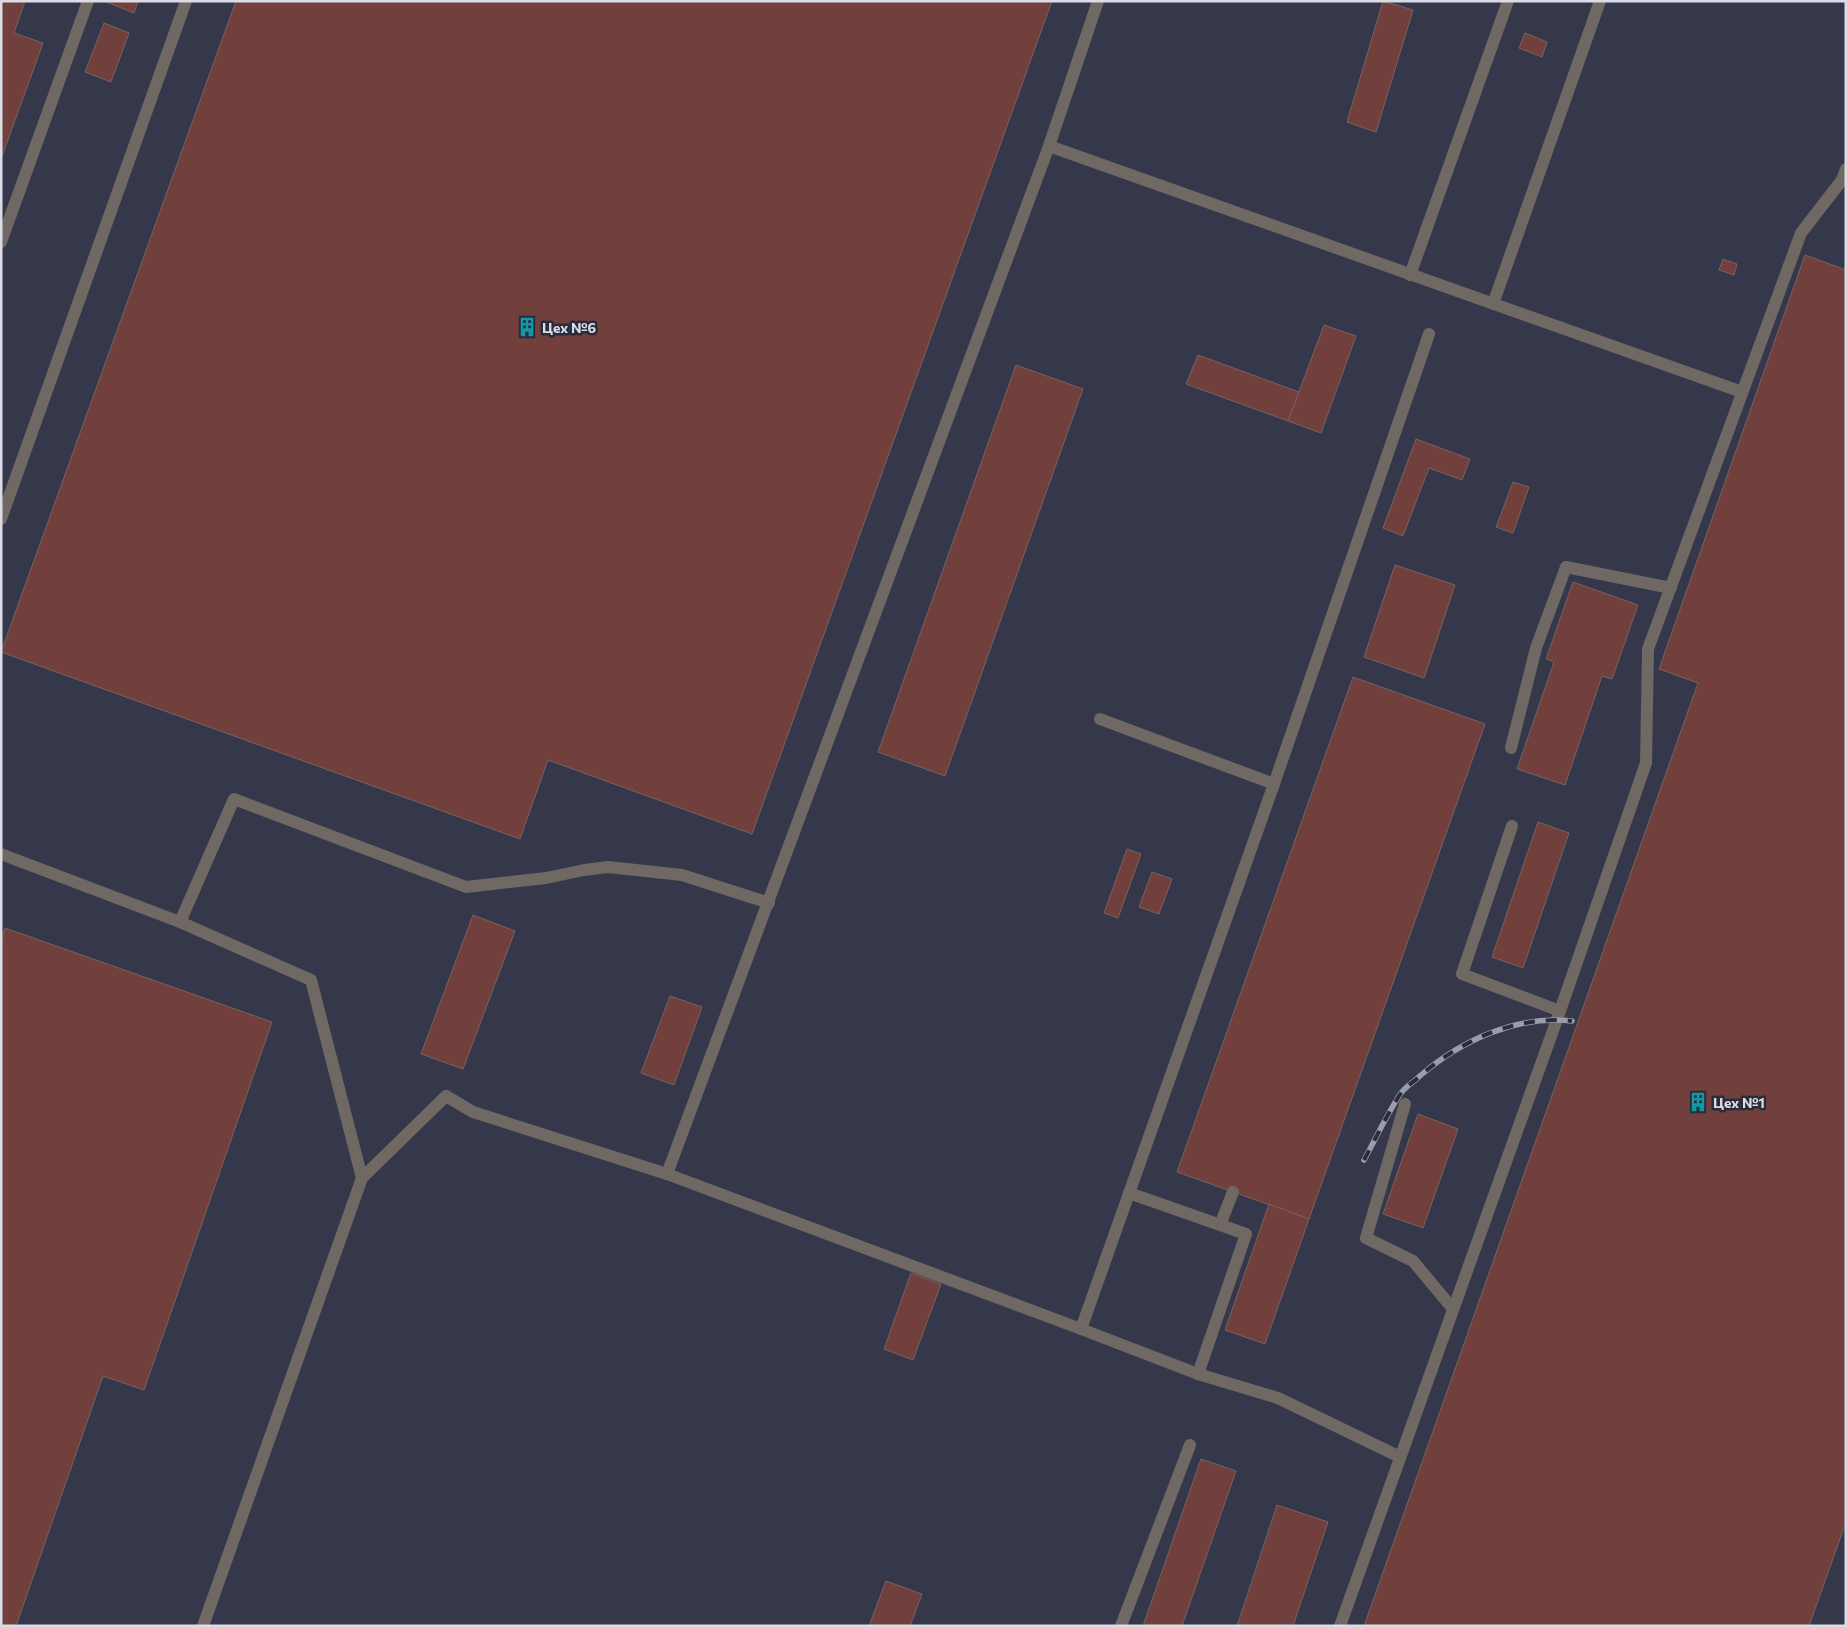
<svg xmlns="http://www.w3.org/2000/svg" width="1847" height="1627" viewBox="0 0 1847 1627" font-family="Commissioner,sans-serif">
<rect width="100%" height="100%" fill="#2a2b3b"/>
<rect fill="#35374b" x="1" y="1" width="1845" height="1625"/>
<g fill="#71403c" stroke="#786260">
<path d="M1 1H25L14 33 43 43 1 159Z"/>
<path d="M104 1H138L134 13Z"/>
<path d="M236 1H1052L752 834 548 760 520 839 1 652Z"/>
<path d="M1383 1 1413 10 1376 132 1347 122Z"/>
<path d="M104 23 129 33 111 82 85 72Z"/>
<path d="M1525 33 1547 42 1542 57 1519 48Z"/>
<path d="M1805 255 1846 270V1522L1809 1626H1364L1698 683 1659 669Z"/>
<path d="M1723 259 1737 264 1734 275 1719 270Z"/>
<path d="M1324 325 1356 336 1321 433 1288 421Z"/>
<path d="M1198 355 1299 392 1288 421 1186 384Z"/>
<path d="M1016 365 1083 389 945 776 878 752Z"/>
<path d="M1416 439 1470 459 1462 480 1429 468 1403 536 1383 528Z"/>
<path d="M1513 482 1529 487 1513 533 1496 527Z"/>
<path d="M1395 565 1455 585 1424 678 1364 657Z"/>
<path d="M1573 582 1638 605 1612 679 1602 676 1565 785 1517 769 1554 662 1546 659Z"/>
<path d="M1353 677 1485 724 1309 1219 1177 1172Z"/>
<path d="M1538 822 1569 833 1523 968 1492 957Z"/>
<path d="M1127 849 1141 854 1118 918 1104 913Z"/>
<path d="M1152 872 1172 879 1159 914 1139 907Z"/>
<path d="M473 915 515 931 463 1069 421 1054Z"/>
<path d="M5 928 272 1022 144 1390 103 1376 16 1626H1V940Z"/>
<path d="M670 996 702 1007 674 1085 641 1073Z"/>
<path d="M1418 1114 1458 1129 1423 1228 1383 1214Z"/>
<path d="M1269 1204 1309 1219 1265 1344 1225 1330Z"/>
<path d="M911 1273 941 1284 913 1360 884 1349Z"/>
<path d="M1201 1459 1236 1471 1182 1626H1143Z"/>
<path d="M1277 1505 1328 1522 1293 1626H1237Z"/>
<path d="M886 1581 922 1594 910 1626H869Z"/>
</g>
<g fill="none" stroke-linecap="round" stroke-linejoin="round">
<g stroke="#706863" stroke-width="12">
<path d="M1049 146 1742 392"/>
<path d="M1 242 88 1"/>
<path d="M1410 275 1508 1"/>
<path d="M1493 304 1600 1"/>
<path d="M1 519 186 1"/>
<path d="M1100 719 1274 784"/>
<path d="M1511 748 1536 648 1566 567 1671 588"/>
<path d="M1512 826 1462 974 1560 1011"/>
<path d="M1 854 180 922 311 980 362 1178"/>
<path d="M180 922 234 799 466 887 546 878 584 870 608 867 682 875 769 903"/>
<path d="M1405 1104 1366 1238 1413 1261 1453 1309"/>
<path d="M667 1174 1049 146 1098 1"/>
<path d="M1129 1193 1246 1234 1198 1374"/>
<path d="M1220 1225 1233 1192"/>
<path d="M1081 1329 1274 784 1429 334"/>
<path d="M203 1626 362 1178 446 1096 473 1112 667 1174 1081 1329 1198 1374 1278 1398 1400 1457"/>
<path d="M1121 1626 1190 1445"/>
<path d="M1340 1626 1560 1011 1646 763 1648 649 1801 233 1842 180 1846 169"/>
</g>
<defs>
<path id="rail" d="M1364 1160C1376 1138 1387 1114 1401 1093 1406 1086 1415 1081 1421 1075 1462 1040 1517 1015 1572 1021"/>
</defs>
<use href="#rail" stroke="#9c9da9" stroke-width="5.5"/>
<use href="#rail" stroke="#2a2b3b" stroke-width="4" stroke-dasharray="11" stroke-linecap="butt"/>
</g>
<defs>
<symbol id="building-bare" viewBox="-9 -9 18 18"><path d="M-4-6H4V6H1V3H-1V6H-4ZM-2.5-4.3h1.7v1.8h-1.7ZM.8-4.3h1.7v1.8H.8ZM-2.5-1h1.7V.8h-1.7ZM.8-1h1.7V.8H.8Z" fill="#0f9aa8" stroke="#2a2b3b" stroke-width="2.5" paint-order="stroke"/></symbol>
</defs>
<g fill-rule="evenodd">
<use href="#building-bare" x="513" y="313" width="28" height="28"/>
<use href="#building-bare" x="1684" y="1088" width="28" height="28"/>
</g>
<g text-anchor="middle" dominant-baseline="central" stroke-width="5" stroke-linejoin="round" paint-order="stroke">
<g font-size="14" font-weight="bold" fill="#dbdce6" stroke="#2a2b3b" text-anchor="start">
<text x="542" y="327">Цех №6</text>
<text x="1713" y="1102">Цех №1</text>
</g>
</g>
<rect width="1847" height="1627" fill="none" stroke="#dbdce6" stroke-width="5"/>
</svg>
